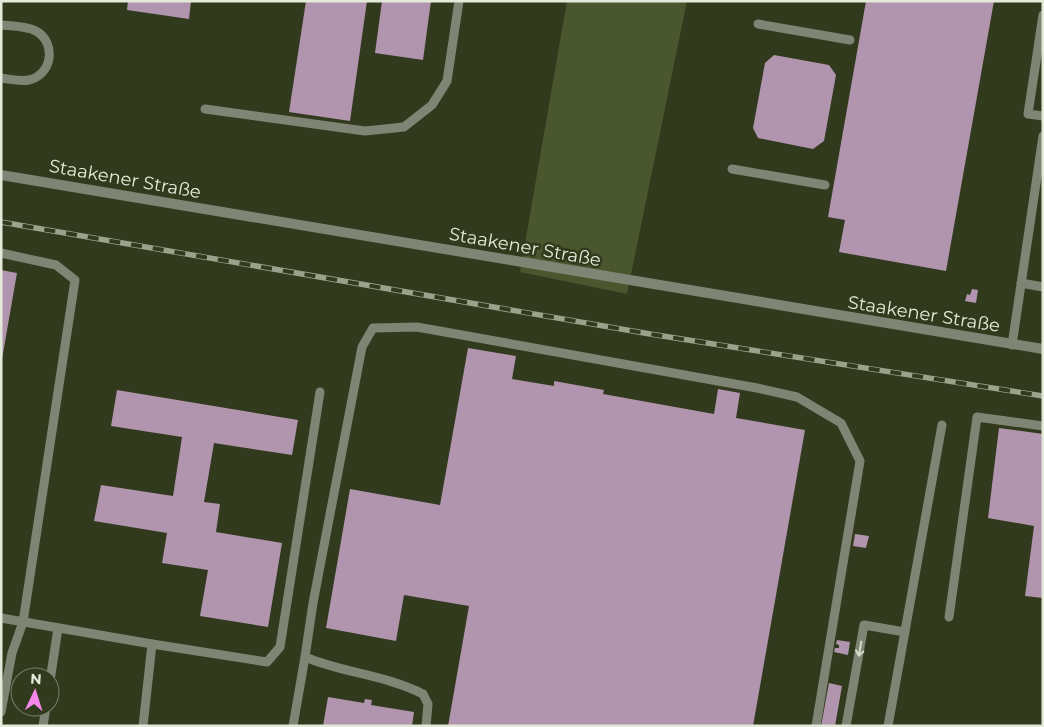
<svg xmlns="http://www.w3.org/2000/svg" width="1044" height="727" viewBox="0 0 1044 727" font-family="Montserrat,sans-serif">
<rect width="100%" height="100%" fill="#313a1d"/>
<path fill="#49562e" d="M567 1H687L627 294 520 272Z"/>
<g fill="#b194ad">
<path d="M128 1H191L189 19 127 10Z"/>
<path d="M306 1H367L350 121 289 112Z"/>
<path d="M382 1H431L423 60 375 53Z"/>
<path d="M866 1H994L946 271 839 252 845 220 828 217Z"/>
<path d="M774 55 829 65 836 75 824 141 813 149 758 138 753 128 765 63Z"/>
<path d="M1 270 17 273 2 359H1Z"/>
<path d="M972 289 978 290 976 303 965 301 967 294 970 295Z"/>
<path d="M468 348 516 356 512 379 554 386V381L604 390 603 394 714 414 718 389 740 393 736 418 805 430 753 726H448L469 606 404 595 396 641 326 628 350 489 440 505Z"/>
<path d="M117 390 298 420 292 455 214 443 204 502 220 504 216 532 282 543 268 627 200 616 208 570 162 563 167 533 94 521 101 485 173 496 182 437 111 426Z"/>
<path d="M999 428 1043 434V598L1025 596 1034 526 988 518Z"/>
<path d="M855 534 869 536 866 548 853 546Z"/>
<path d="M837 640 850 642 848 655 834 652 835 648H839V645L836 644Z"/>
<path d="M829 683 842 686 835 726H821Z"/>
<path d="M328 697 364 703 365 699 372 700 371 705 414 712 412 726H323Z"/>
</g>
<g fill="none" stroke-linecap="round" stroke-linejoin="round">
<g stroke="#7f8475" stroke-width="9">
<path d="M1043 15 1028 114 1043 116"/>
<path d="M758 24 850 40"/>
<path d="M1 25C12 26 27 26 36 31 57 43 52 75 29 80 20 82 10 79 1 78"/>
<path d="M205 109 365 131 404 127 432 105 447 81 459 1"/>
<path d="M732 169 825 185"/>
<path d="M1 253 56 265 75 280 23 622 12 653 1 712"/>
<path d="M1021 283 1043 287"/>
<path d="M1012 345 1043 136"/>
<path d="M949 617 977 417 1043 426"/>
<path d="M1 618 152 644 143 726"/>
<path d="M152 644 267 662 280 647 320 392"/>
<path d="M50 681 58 628"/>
<path d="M43 726 46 707"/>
<path d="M293 726 305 657"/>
<path d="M426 726 428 704 423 694C386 675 343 673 305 657L313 603 362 347 373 328 417 327 757 388 797 397 841 423 860 461 816 726"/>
<path d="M846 726 864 625 905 632"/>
<path d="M888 726 942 425"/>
</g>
<path stroke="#7f8475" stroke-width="10" d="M1 175 1043 349"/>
<defs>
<path id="rail" d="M1 222 650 334 1043 396"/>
</defs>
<use href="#rail" stroke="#9aa28c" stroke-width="5.5"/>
<use href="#rail" stroke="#313a1d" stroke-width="4" stroke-dasharray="11" stroke-linecap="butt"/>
</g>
<defs><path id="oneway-shaft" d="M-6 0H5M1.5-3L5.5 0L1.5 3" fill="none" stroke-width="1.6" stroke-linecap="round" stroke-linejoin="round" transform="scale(1.25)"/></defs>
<use stroke="#d5dbca" href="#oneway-shaft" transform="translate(860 649) rotate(100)"/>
<g text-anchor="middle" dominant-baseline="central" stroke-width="5" stroke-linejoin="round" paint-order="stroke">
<g font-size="18" fill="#e4ead9" stroke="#313a1d">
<text transform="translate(125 179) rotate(10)">Staakener Straße</text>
<text transform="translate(525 247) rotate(10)">Staakener Straße</text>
<text transform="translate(924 314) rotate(9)">Staakener Straße</text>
</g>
</g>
<rect width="1044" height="727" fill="none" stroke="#e4ead9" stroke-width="5"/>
<g transform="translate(35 692) rotate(4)"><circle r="24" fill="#313a1d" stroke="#798068"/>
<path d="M0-4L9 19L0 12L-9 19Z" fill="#f788eb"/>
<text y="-8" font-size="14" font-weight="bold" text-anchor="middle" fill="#e4ead9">N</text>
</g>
</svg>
